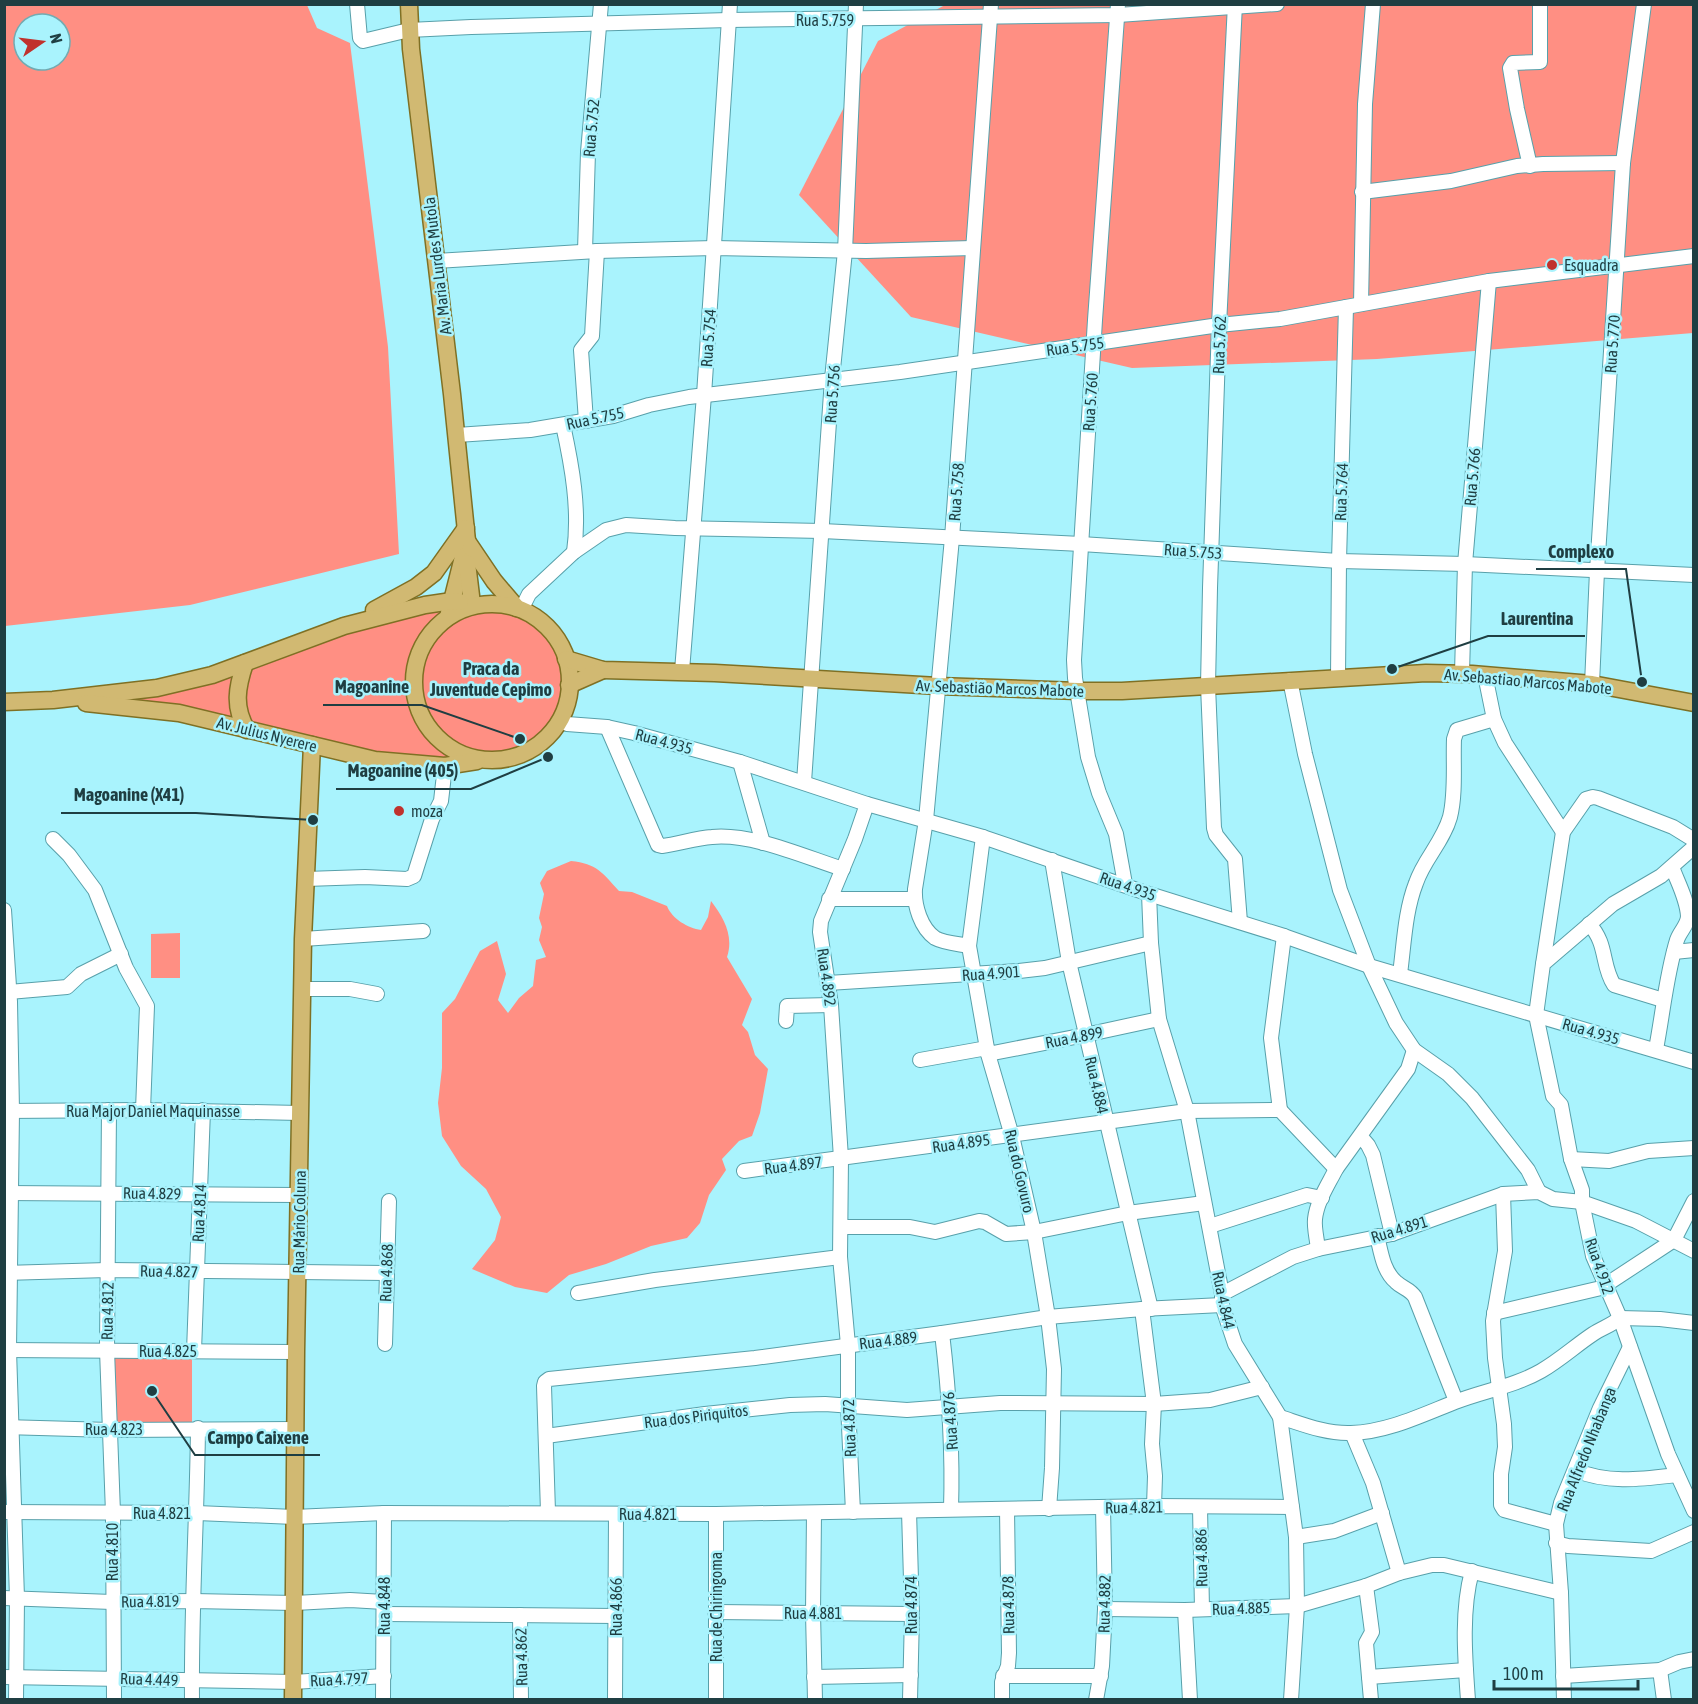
<svg xmlns="http://www.w3.org/2000/svg" width="1698" height="1704" viewBox="0 0 1698 1704" font-family="'Asap Condensed',sans-serif">
<rect width="100%" height="100%" fill="#a9f3fd"/>
<g fill="#ff8f83" fill-rule="evenodd">
<path d="M4 5H307L317 28 350 43 388 347 399 554 190 605 5 626ZM24 24H60V60H24Z"/>
<path d="M945 5H1693V333L1377 359 1132 368 911 317 799 195 878 41Z"/>
<path d="M481 605C495 605 509 605 522 610 578 635 586 717 532 749 510 762 480 762 455 765L53 700 161 694 187 689 257 668 345 632 445 607Z"/>
<path d="M571 861C597 864 602 872 619 891L632 892 667 906C672 919 688 928 701 930L708 917 711 901C724 918 734 936 727 957L752 999 742 1025 748 1032 755 1055 768 1069 760 1113 752 1136 739 1141 722 1159 726 1170 709 1195 700 1223 687 1238 651 1246 606 1264 569 1275 547 1293 515 1287 472 1269 495 1240 501 1217 486 1189 461 1166 442 1136 438 1103 442 1068V1013L455 999 480 951 497 941 506 974 498 1000 508 1013 519 998 533 986 536 960 546 957 539 940 542 927 539 918 544 894 540 883 547 871Z"/>
<path d="M180 933V978H151V934Z"/>
<rect x="113" y="1357" width="79" height="67"/>
</g>
<g fill="none" stroke-linecap="round" stroke-linejoin="round">
<defs>
<g id="minor">
<path d="M357 4 360 38 363 41 409 30 471 27 729 20 1118 15 1277 4"/>
<path d="M1118 4 1095 320 1074 660 1075 678 1088 757 1099 793 1116 834 1125 884"/>
<path d="M1235 4 1219 325 1210 588 1208 686 1214 828 1216 835 1235 859 1240 922"/>
<path d="M1530 166 1517 109 1510 68 1513 63 1540 62V4"/>
<path d="M1362 192 1451 181 1517 166 1543 164 1623 163"/>
<path d="M585 251 588 152 601 4"/>
<path d="M436 261 597 251 714 248 866 251 972 248"/>
<path d="M1361 304 1365 104 1373 4"/>
<path d="M586 421 581 350 592 336 597 251"/>
<path d="M563 425C572 466 580 510 574 552"/>
<path d="M457 435 530 430 613 416 649 405 689 397 900 372 1219 325 1280 319 1489 281 1694 256"/>
<path d="M521 610 529 594 574 552 606 530 626 525 675 528 822 531 1081 544 1339 561 1465 564 1694 575"/>
<path d="M682 671 704 395 730 4"/>
<path d="M1462 673 1465 564 1489 281"/>
<path d="M1485 675 1494 719 1505 743 1563 832"/>
<path d="M1338 678 1339 561 1346 307"/>
<path d="M1290 680 1305 754 1340 890 1369 966 1396 1023 1414 1050 1448 1074 1472 1098 1528 1170 1539 1192"/>
<path d="M1592 684 1597 571 1623 163 1644 4"/>
<path d="M560 720 567 724 607 727 634 733 740 762 867 804 983 837 1149 894 1284 936 1369 966 1694 1062"/>
<path d="M607 727 658 845 662 846C679 844 695 838 712 837 752 833 805 857 843 869"/>
<path d="M740 762 763 843"/>
<path d="M804 782 832 379 845 251 856 4"/>
<path d="M983 837 969 946 988 1054 1012 1136 1034 1232 1048 1317 1054 1369 1052 1468 1049 1509"/>
<path d="M53 839 69 855 95 890 126 968 147 1006 143 1110"/>
<path d="M1694 847 1661 876 1613 904 1543 964 1536 1015 1553 1096 1561 1105 1571 1159 1582 1190V1202L1593 1256 1620 1318 1668 1454 1694 1511"/>
<path d="M1052 860 1069 962 1151 1309"/>
<path d="M306 879 365 877 407 879 414 876 432 819 441 801 445 766"/>
<path d="M1149 894 1151 943 1159 1019 1187 1111 1222 1294V1305L1235 1344 1280 1417 1296 1537 1297 1606 1291 1700"/>
<path d="M829 899H915"/>
<path d="M4 910 10 1002 12 1111 9 1350 17 1598 16 1700"/>
<path d="M1589 924C1608 944 1601 965 1614 985L1663 1000"/>
<path d="M303 939 423 931"/>
<path d="M969 946C959 944 944 943 935 938 921 928 914 906 915 889L926 820 952 538 991 4"/>
<path d="M1674 952 1694 950"/>
<path d="M1543 964 1563 832 1586 799 1593 797 1598 798 1673 827 1694 840"/>
<path d="M1400 974C1404 944 1405 911 1416 883 1424 859 1443 842 1450 817 1456 793 1453 764 1454 739L1457 730 1494 719"/>
<path d="M828 983 1019 971 1045 968 1151 943"/>
<path d="M303 989H350L377 994"/>
<path d="M9 992 67 987 81 974 121 954"/>
<path d="M786 1021 787 1006 831 1005"/>
<path d="M1656 1049C1663 1013 1666 976 1677 940 1680 931 1688 925 1688 916 1687 899 1678 883 1672 867"/>
<path d="M988 1054 1085 1035 1159 1019"/>
<path d="M920 1060 987 1048"/>
<path d="M109 1110 107 1350 113 1513 114 1700"/>
<path d="M1280 1110 1271 1038 1284 936"/>
<path d="M4 1111 143 1110 300 1113"/>
<path d="M1361 1137 1368 1145 1373 1155 1392 1234"/>
<path d="M1571 1159 1609 1161 1648 1151 1694 1148"/>
<path d="M744 1171 1187 1111 1280 1110 1336 1169"/>
<path d="M4 1193 299 1195"/>
<path d="M1503 1194 1505 1251 1493 1321 1495 1358 1504 1424 1505 1447 1501 1474V1505L1504 1510 1556 1524"/>
<path d="M1210 1226 1307 1195 1322 1198"/>
<path d="M841 1227H910L935 1232 979 1221 985 1222 1006 1234 1034 1232 1128 1213 1204 1203"/>
<path d="M1377 1236C1381 1252 1383 1271 1396 1282 1402 1288 1410 1289 1415 1297L1456 1401"/>
<path d="M1318 1249C1317 1239 1314 1228 1315 1219 1317 1201 1328 1185 1336 1169L1408 1069 1414 1050"/>
<path d="M4 1273 107 1270 386 1273"/>
<path d="M578 1293 655 1280 840 1257"/>
<path d="M1222 1294 1293 1257 1318 1249 1392 1234 1503 1194 1539 1192 1553 1199 1582 1202 1636 1221 1694 1251"/>
<path d="M1142 1309 1154 1404 1152 1444 1155 1476 1154 1506"/>
<path d="M1494 1313 1601 1288 1674 1240 1694 1201"/>
<path d="M942 1333C949 1392 953 1449 951 1509"/>
<path d="M385 1344 389 1201"/>
<path d="M4 1350 296 1352"/>
<path d="M194 1351 203 1110"/>
<path d="M1280 1417C1302 1424 1326 1434 1351 1433 1387 1432 1422 1415 1455 1402 1483 1391 1515 1386 1541 1371 1560 1360 1575 1346 1593 1334 1602 1328 1612 1325 1620 1318L1660 1319 1694 1323"/>
<path d="M4 1427 110 1430 295 1429"/>
<path d="M1352 1433 1373 1483 1399 1573"/>
<path d="M546 1436 705 1414 790 1405 825 1404 907 1410 1000 1403 1154 1404 1210 1400 1262 1387"/>
<path d="M1575 1470C1608 1484 1642 1479 1677 1475"/>
<path d="M1200 1507 1202 1609"/>
<path d="M909 1511 912 1614 910 1700"/>
<path d="M4 1512 197 1513 294 1517 384 1513 716 1514 1154 1506 1292 1507"/>
<path d="M548 1512 544 1386 545 1382 549 1379 755 1358 942 1333 1048 1317 1142 1309 1222 1305"/>
<path d="M853 1512 848 1405V1345L840 1257 841 1158 831 1005 820 932 821 921 855 839 867 804"/>
<path d="M814 1513 813 1613 815 1700"/>
<path d="M716 1514V1700"/>
<path d="M1296 1537 1334 1531 1382 1513"/>
<path d="M1556 1543 1568 1546 1651 1551 1694 1532"/>
<path d="M1366 1586 1372 1632 1366 1643 1371 1700"/>
<path d="M4 1598 112 1602 193 1601 295 1603 350 1600 384 1602"/>
<path d="M1105 1609 1185 1610 1297 1606 1366 1586 1399 1573 1432 1565H1444L1561 1593"/>
<path d="M1185 1610 1190 1700"/>
<path d="M715 1612 912 1614"/>
<path d="M384 1614 616 1616"/>
<path d="M520 1615 521 1700"/>
<path d="M1660 1670 1664 1700"/>
<path d="M1003 1676H1101"/>
<path d="M1563 1676 1660 1670 1679 1662 1694 1659"/>
<path d="M4 1677 294 1682 384 1676"/>
<path d="M814 1677 911 1675"/>
<path d="M1369 1677 1466 1670"/>
<path d="M192 1700C191 1609 197 1519 198 1428"/>
<path d="M383 1700 384 1513"/>
<path d="M615 1700 616 1514"/>
<path d="M1002 1700V1682L1008 1666 1009 1653 1007 1509"/>
<path d="M1096 1700 1102 1666 1105 1609 1103 1507"/>
<path d="M1468 1700C1465 1658 1461 1611 1472 1571"/>
<path d="M1564 1700 1561 1593 1556 1524 1561 1503 1600 1408 1630 1347"/>
</g>
<g id="major">
<path d="M409 4 411 49 452 394 467 541 448 617"/>
<path d="M467 541 494 581 517 608"/>
<path d="M467 563 472 604"/>
<circle cx="492" cy="682" r="78"/>
<path d="M374 610 416 587 434 573 466 528"/>
<path d="M566 659 603 670 715 673 938 686 1078 691H1122L1426 673 1472 674 1592 684 1694 703"/>
<path d="M245 663C237 687 233 707 247 730"/>
<path d="M569 685 603 670"/>
<path d="M4 702 53 700 157 688 212 675 344 626 425 605 452 601 460 602"/>
<path d="M86 703 179 713 375 760 445 766 477 761"/>
<path d="M293 1700 296 1352 303 939 312 745"/>
</g>
</defs>
<use href="#minor" stroke="#58a0aa" stroke-width="16"/>
<use href="#major" stroke="#7f7024" stroke-width="19"/>
<use href="#minor" stroke="#fff" stroke-width="14"/>
<use href="#major" stroke="#d1b972" stroke-width="16"/>
</g>
<g fill="#c0322d" stroke="#a9f3fd" stroke-width="2">
<circle cx="1552" cy="265" r="6"/>
<circle cx="399" cy="811" r="6"/>
</g>
<g text-anchor="middle" dominant-baseline="central" stroke-width="5" stroke-linejoin="round" paint-order="stroke">
<g font-size="16" fill="#1f3e42" stroke="#a9f3fd">
<text x="825" y="20">Rua 5.759</text>
<text transform="translate(591 128) rotate(-85)">Rua 5.752</text>
<text transform="translate(437 266) rotate(-97)">Av. Maria Lurdes Mutola</text>
<text transform="translate(708 338) rotate(-86)">Rua 5.754</text>
<text transform="translate(1612 344) rotate(-86)">Rua 5.770</text>
<text transform="translate(1219 345) rotate(-88)">Rua 5.762</text>
<text transform="translate(1075 346) rotate(-8)">Rua 5.755</text>
<text transform="translate(832 394) rotate(-86)">Rua 5.756</text>
<text transform="translate(1090 402) rotate(-86)">Rua 5.760</text>
<text transform="translate(595 418) rotate(-12)">Rua 5.755</text>
<text transform="translate(1472 477) rotate(-85)">Rua 5.766</text>
<text transform="translate(956 492) rotate(-86)">Rua 5.758</text>
<text transform="translate(1341 492) rotate(-88)">Rua 5.764</text>
<text transform="translate(1193 551) rotate(4)">Rua 5.753</text>
<text transform="translate(1528 681) rotate(5)">Av. Sebastiao Marcos Mabote</text>
<text transform="translate(1000 688) rotate(2)">Av. Sebastião Marcos Mabote</text>
<text transform="translate(267 734) rotate(14)">Av. Julius Nyerere</text>
<text transform="translate(664 741) rotate(15)">Rua 4.935</text>
<text transform="translate(1128 886) rotate(19)">Rua 4.935</text>
<text transform="translate(991 973) rotate(-4)">Rua 4.901</text>
<text transform="translate(827 977) rotate(82)">Rua 4.892</text>
<text transform="translate(1591 1031) rotate(16)">Rua 4.935</text>
<text transform="translate(1074 1037) rotate(-11)">Rua 4.899</text>
<text transform="translate(1097 1085) rotate(77)">Rua 4.884</text>
<text x="153" y="1111">Rua Major Daniel Maquinasse</text>
<text transform="translate(961 1143) rotate(-8)">Rua 4.895</text>
<text transform="translate(793 1165) rotate(-7)">Rua 4.897</text>
<text transform="translate(1020 1171) rotate(77)">Rua do Govuro</text>
<text transform="translate(152 1193) rotate(1)">Rua 4.829</text>
<text transform="translate(199 1213) rotate(-87)">Rua 4.814</text>
<text transform="translate(299 1222) rotate(-89)">Rua Mário Coluna</text>
<text transform="translate(1399 1229) rotate(-17)">Rua 4.891</text>
<text transform="translate(1600 1266) rotate(71)">Rua 4.912</text>
<text transform="translate(169 1271) rotate(1)">Rua 4.827</text>
<text transform="translate(386 1273) rotate(-88)">Rua 4.868</text>
<text transform="translate(1224 1300) rotate(78)">Rua 4.844</text>
<text transform="translate(107 1311) rotate(-89)">Rua 4.812</text>
<text transform="translate(888 1340) rotate(-7)">Rua 4.889</text>
<text x="168" y="1351">Rua 4.825</text>
<text transform="translate(696 1416) rotate(-7)">Rua dos Piriquitos</text>
<text transform="translate(950 1421) rotate(-94)">Rua 4.876</text>
<text transform="translate(849 1428) rotate(-92)">Rua 4.872</text>
<text x="114" y="1429">Rua 4.823</text>
<text transform="translate(1586 1449) rotate(-68)">Rua Alfredo Nhabanga</text>
<text transform="translate(1134 1507) rotate(-1)">Rua 4.821</text>
<text x="162" y="1513">Rua 4.821</text>
<text x="648" y="1514">Rua 4.821</text>
<text transform="translate(112 1552) rotate(-90)">Rua 4.810</text>
<text transform="translate(1201 1558) rotate(-91)">Rua 4.886</text>
<text transform="translate(150 1601) rotate(-1)">Rua 4.819</text>
<text transform="translate(1104 1604) rotate(-89)">Rua 4.882</text>
<text transform="translate(911 1605) rotate(-90)">Rua 4.874</text>
<text transform="translate(1008 1605) rotate(-91)">Rua 4.878</text>
<text transform="translate(384 1606) rotate(-90)">Rua 4.848</text>
<text transform="translate(616 1607) rotate(-90)">Rua 4.866</text>
<text transform="translate(716 1607) rotate(-90)">Rua de Chiringoma</text>
<text transform="translate(1241 1608) rotate(-2)">Rua 4.885</text>
<text x="813" y="1613">Rua 4.881</text>
<text transform="translate(521 1657) rotate(-91)">Rua 4.862</text>
<text transform="translate(149 1679) rotate(2)">Rua 4.449</text>
<text transform="translate(339 1679) rotate(-3)">Rua 4.797</text>
</g>
<g font-size="16" fill="#1f3e42" stroke="#a9f3fd" text-anchor="start">
<text x="1564" y="265">Esquadra</text>
<text x="411" y="811">moza</text>
</g>
<g font-size="18" font-weight="bold" fill="#1f3e42" stroke="#a9f3fd">
<text x="491" y="668">Praca da<tspan x="491" dy="21">Juventude Cepimo</tspan></text>
</g>
</g>
<path fill="none" stroke="#1f3e42" stroke-width="2" d="M1642 682L1626 569H1536M1392 669L1488 636H1585M520 739L422 705H323M548 757L471 789H336M313 820L196 813H61M152 1391L195 1455H320"/>
<g fill="#1f3e42" stroke="#a9f3fd" stroke-width="2">
<circle cx="1642" cy="682" r="6"/>
<circle cx="1392" cy="669" r="6"/>
<circle cx="520" cy="739" r="6"/>
<circle cx="548" cy="757" r="6"/>
<circle cx="313" cy="820" r="6"/>
<circle cx="152" cy="1391" r="6"/>
</g>
<g font-size="18" text-anchor="middle" font-weight="bold" fill="#1f3e42" stroke="#a9f3fd" stroke-width="5" stroke-linejoin="round" paint-order="stroke">
<text x="1581" y="558">Complexo</text>
<text x="1537" y="625">Laurentina</text>
<text x="372" y="693">Magoanine</text>
<text x="403" y="777">Magoanine (405)</text>
<text x="129" y="801">Magoanine (X41)</text>
<text x="258" y="1444">Campo Caixene</text>
</g>
<rect width="1698" height="1704" fill="none" stroke="#1f3e42" stroke-width="12"/>
<g transform="translate(42 42) rotate(76)"><circle r="28" fill="#a9f3fd" stroke="#72abb2" stroke-width="1.5"/>
<path d="M0-4.5L10 22L0 15L-10 22Z" fill="#c0322d"/>
<text y="-9" font-size="16" font-weight="bold" text-anchor="middle" fill="#1f3e42">N</text>
</g>
<path d="M1494 1680v9h144v-9" fill="none" stroke="#1f3e42" stroke-width="3"/>
<text x="1503" y="1680" font-size="18" fill="#1f3e42" stroke="#a9f3fd" stroke-width="4.5" paint-order="stroke">100 m</text>
</svg>
